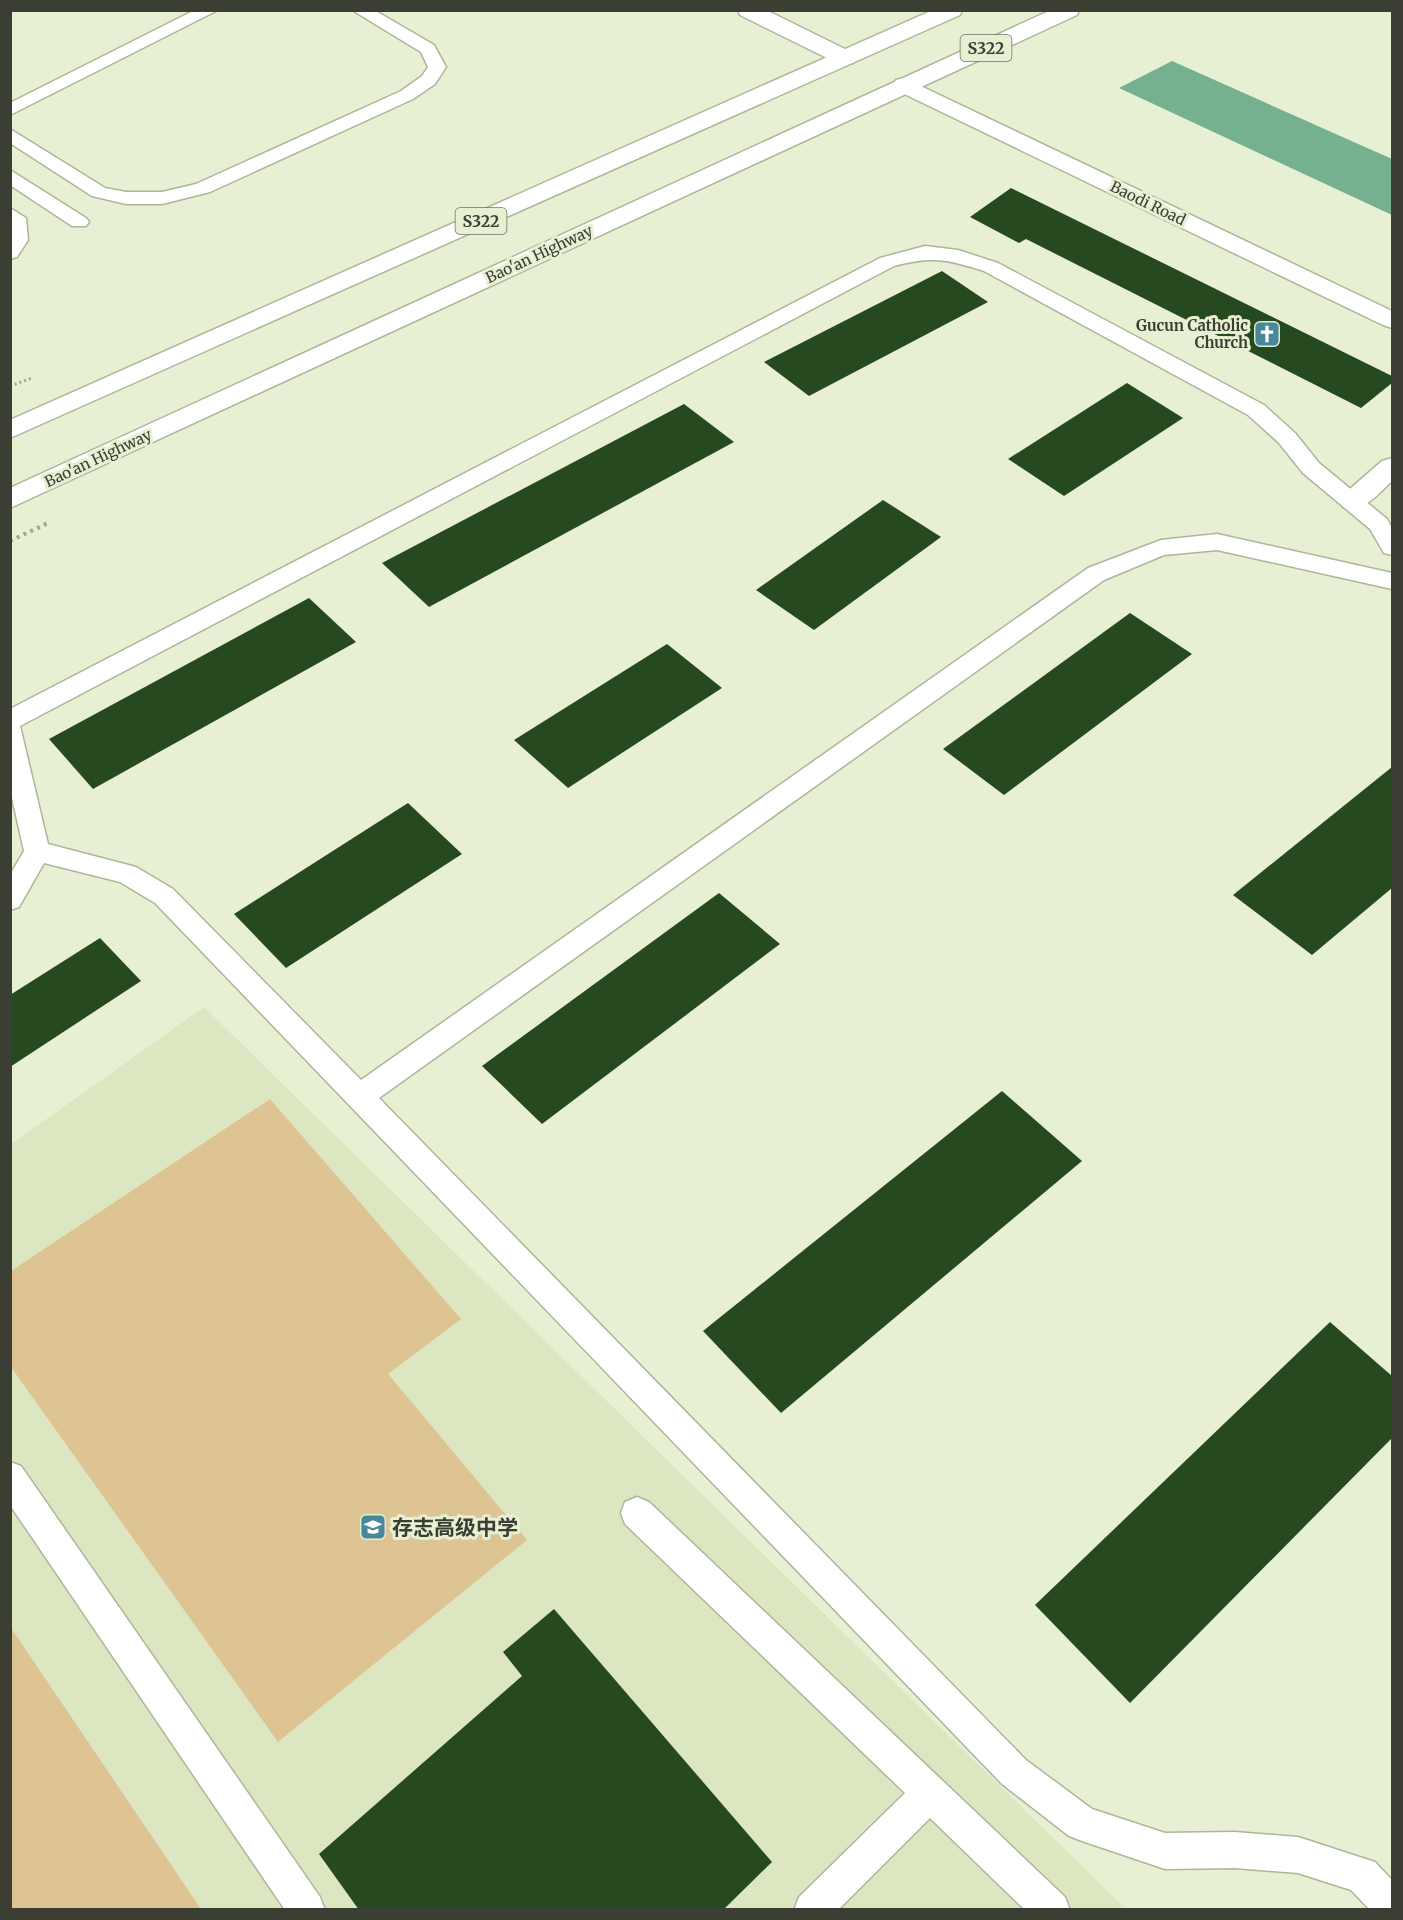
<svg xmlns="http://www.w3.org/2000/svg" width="1403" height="1920" viewBox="0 0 1403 1920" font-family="Merriweather,'Noto Sans SC',serif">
<rect width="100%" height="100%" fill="#e8f0d3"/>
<path fill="#dce7c2" d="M204 1007 1126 1909H11L10 1145Z"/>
<g fill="#dec393">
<path d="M270 1099 461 1319 388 1374 527 1540 278 1742 11 1367V1271Z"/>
<path d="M11 1628 201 1909H11Z"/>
</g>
<path fill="#75b190" d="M1172 61 1392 159V215L1119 88Z"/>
<g fill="#27491f">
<path d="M1011 188 1392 376V383L1361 408 1026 239 1019 243 970 217Z"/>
<path d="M942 271 988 302 809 396 764 362Z"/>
<path d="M1127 383 1183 418 1064 496 1008 459Z"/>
<path d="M684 404 734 442 429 607 382 563Z"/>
<path d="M883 500 941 537 814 630 756 590Z"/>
<path d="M309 598 356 642 93 789 49 739Z"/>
<path d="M1130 613 1192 654 1004 795 943 749Z"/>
<path d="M667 644 722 688 568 788 514 740Z"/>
<path d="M1392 767V888L1312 955 1233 895Z"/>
<path d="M408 803 462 854 286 968 234 914Z"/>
<path d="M719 893 780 944 542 1124 482 1066Z"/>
<path d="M100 938 141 981 10 1067V995Z"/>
<path d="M1002 1091 1082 1161 781 1413 703 1331Z"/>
<path d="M1330 1322 1392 1376V1438L1130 1703 1035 1605Z"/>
<path d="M554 1609 772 1862 723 1910H359L319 1854 522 1676 503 1652Z"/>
</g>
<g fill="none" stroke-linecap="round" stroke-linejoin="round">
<defs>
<g id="lane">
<path d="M195 10H218L10 115V103Z"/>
<path d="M352 10H374L434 45 446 67 435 84 413 99 210 192 162 204H126L92 196 10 143V129L105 188 126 192H162L196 184 401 91 422 76 428 67 421 52Z"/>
<path d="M10 170 86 218 89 222 86 226H72L10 185Z"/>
<path d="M10 208 26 218 28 240 17 257 10 259Z"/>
<path d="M925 246 958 250 998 263 1264 405 1295 433 1319 463 1387 519 1392 528V555L1384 553 1370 529 1303 473 1279 443 1248 415 984 271C946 259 933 256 894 266L20 726 48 844 136 867 173 889 361 1080 1088 568 1161 540 1217 534 1392 573V589L1217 550 1164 555 1104 580 379 1098 1026 1760 1092 1809 1165 1833 1235 1832 1298 1837 1375 1862 1392 1880V1910H1370L1351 1890 1298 1873 1235 1868 1165 1869 1082 1841 1069 1836 1002 1784 155 903 120 882 44 863 19 907 10 910V875L24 851 10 789V709L880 258Z"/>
<path d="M10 1462 21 1466 320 1897 325 1910H285L10 1505Z"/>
<path d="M637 1497 649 1502 1065 1897 1070 1910H1025L930 1818 838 1910H794L799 1897 905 1793 625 1524 621 1513 625 1502Z"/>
</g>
<g id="street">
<path d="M738 10H766L853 53 856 58 853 63H837L740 15Z"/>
<path d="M904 78 1392 311V328L1383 325 896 90 893 85 896 80Z"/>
<path d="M1392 458V481C1378 494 1364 513 1343 507L1339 501 1343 495 1382 461Z"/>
</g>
<g id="primary">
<path d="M933 10H962L960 15 10 438V420Z"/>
<path d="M1051 10H1079L1077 15 10 508V488Z"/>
</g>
</defs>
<use href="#lane" stroke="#aeb59a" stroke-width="3"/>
<use href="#street" stroke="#aeb59a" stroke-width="3"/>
<use href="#primary" stroke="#aeb59a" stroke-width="3"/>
<path stroke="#a0a691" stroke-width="3" stroke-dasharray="2 3" stroke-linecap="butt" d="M10 386 32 378"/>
<path stroke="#a0a691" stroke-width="4" stroke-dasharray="3 4.5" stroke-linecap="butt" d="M10 541 50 522"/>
<use href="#lane" fill="#fff" fill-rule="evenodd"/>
<use href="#street" fill="#fff" fill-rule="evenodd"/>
<use href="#primary" fill="#fff" fill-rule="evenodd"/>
</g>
<defs>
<symbol id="church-square" viewBox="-11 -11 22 22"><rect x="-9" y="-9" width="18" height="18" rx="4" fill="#47889a" stroke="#e8f0d3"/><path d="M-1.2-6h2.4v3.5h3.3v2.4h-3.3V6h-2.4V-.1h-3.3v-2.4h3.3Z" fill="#fff"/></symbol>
<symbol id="school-square" viewBox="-11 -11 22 22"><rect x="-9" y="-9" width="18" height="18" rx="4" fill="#47889a" stroke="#e8f0d3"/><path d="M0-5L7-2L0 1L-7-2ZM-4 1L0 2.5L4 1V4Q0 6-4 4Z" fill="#fff"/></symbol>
</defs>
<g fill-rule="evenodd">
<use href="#church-square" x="1252" y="319" width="30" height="30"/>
<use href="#school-square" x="358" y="1512" width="30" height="30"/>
</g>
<g text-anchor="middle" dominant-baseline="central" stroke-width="6" stroke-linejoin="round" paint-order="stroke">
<g font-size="15" fill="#3b3e33" stroke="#e8f0d3">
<text transform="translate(1148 203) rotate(26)">Baodi Road</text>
<text transform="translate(539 254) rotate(-25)">Bao'an Highway</text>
<text transform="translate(98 458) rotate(-25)">Bao'an Highway</text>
</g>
<g font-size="15" font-weight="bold" fill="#3b3e33" stroke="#e8f0d3" text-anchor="end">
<text x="1248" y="325">Gucun Catholic<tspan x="1248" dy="17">Church</tspan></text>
</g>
<g fill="#e8f0d3" stroke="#6f7363" stroke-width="1.5">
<rect x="960.5" y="35" width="51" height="26" rx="4.5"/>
<rect x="455.5" y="208" width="51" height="26" rx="4.5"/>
</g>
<g font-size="16" font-weight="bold" fill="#3b3e33">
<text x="986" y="48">S322</text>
<text x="481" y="221">S322</text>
</g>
<g font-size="21" font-weight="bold" fill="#3b3e33" stroke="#e8f0d3" text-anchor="start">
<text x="392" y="1527">存志高级中学</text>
</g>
</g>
<rect width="1403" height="1920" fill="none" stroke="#3b3e33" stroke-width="24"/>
</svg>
